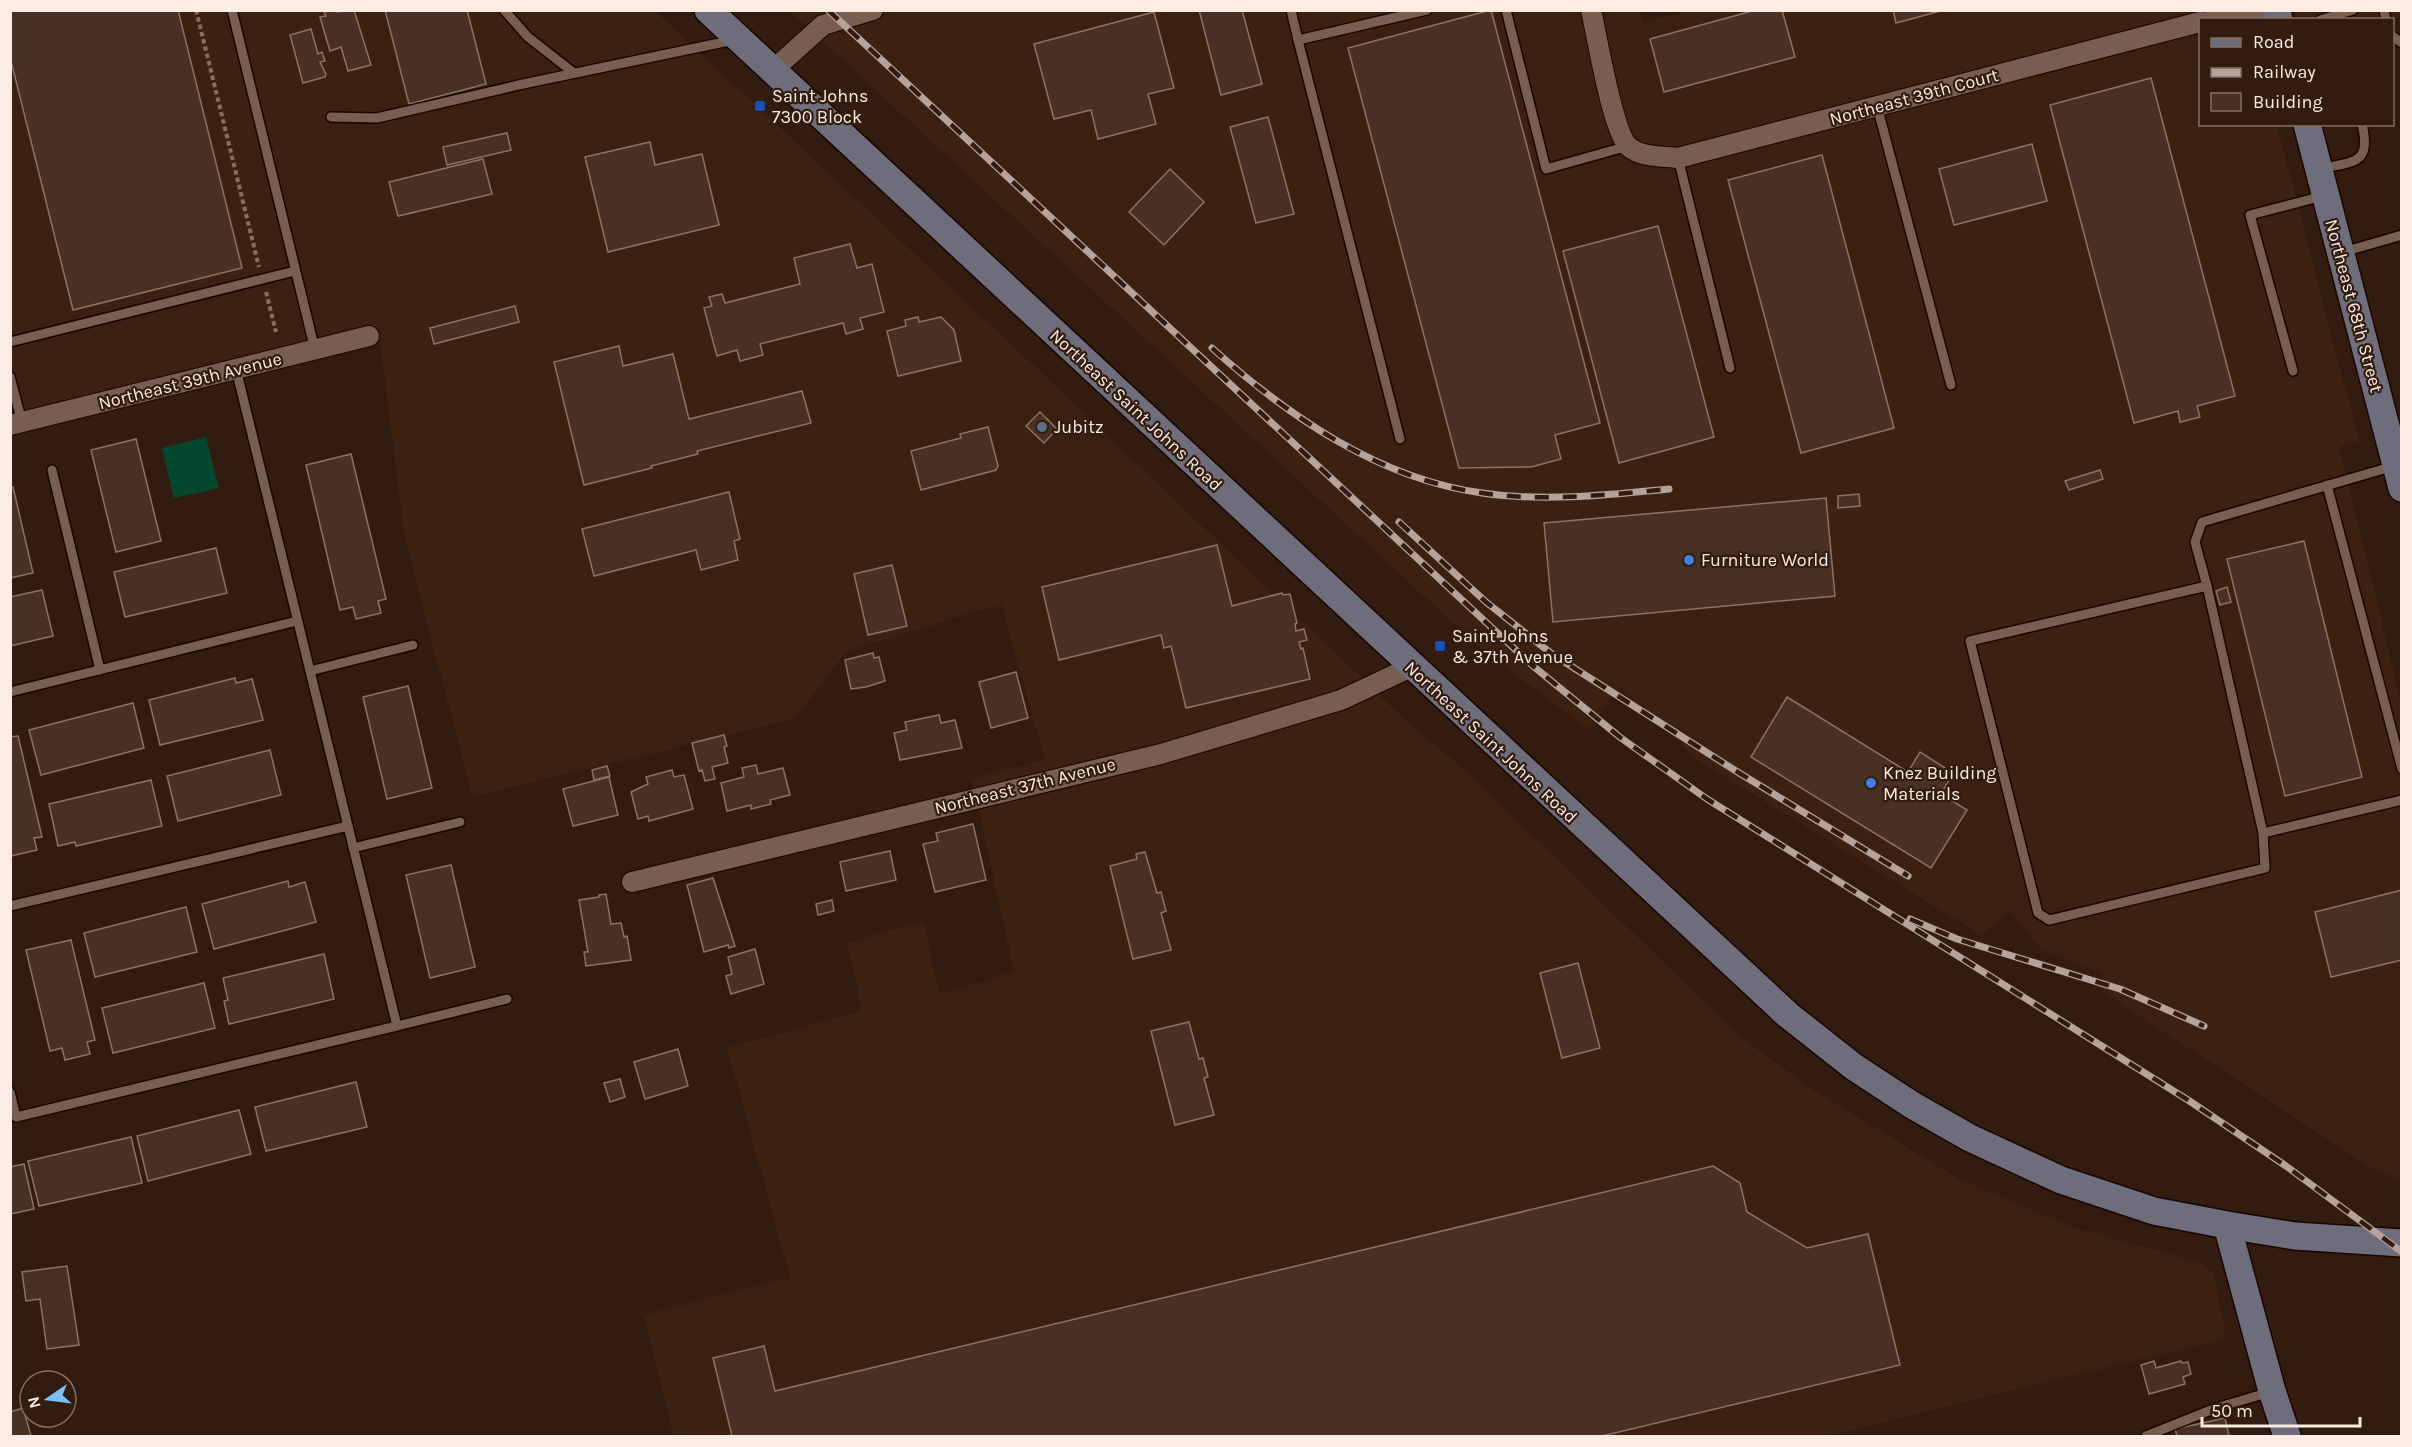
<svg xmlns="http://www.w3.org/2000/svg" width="2412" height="1447" viewBox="0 0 2412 1447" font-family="Karla,sans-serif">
<rect width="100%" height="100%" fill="#321c10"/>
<g fill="#3c2111">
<path d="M1639 10 1643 23 1690 10 2247 11 2200 20V124L2277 125 2359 441 2339 447 2401 701V1180L2373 1169 2100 990 2103 974 2040 948 2011 911 1981 935 1696 759 1621 687 1588 729 1478 646 790 11Z"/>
<path d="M2401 10 2402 15 2384 19 2299 20 2296 11Z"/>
<path d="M11 11H655L1044 375 1401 716 1469 774 1742 1038 1812 1089 1959 1179 2069 1226 2202 1263 2214 1274 2226 1338 1827 1436H673L644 1315 790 1278 727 1048 862 1011 847 943 923 921 940 994 1014 972 972 779 1045 760 1001 604 847 651 794 719 472 797 404 533 379 332 11 428Z"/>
</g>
<path fill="#02482e" d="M206 437 219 488 174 498 162 448Z"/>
<g fill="#483024" stroke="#8d7265" stroke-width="1.5">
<path d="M10 10H178L242 268 73 310 10 57Z"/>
<path d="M337 10V12L354 10 371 65 348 71 341 47 330 51 320 17 326 16 324 12Z"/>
<path d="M385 10H467L486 84 409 104Z"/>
<path d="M1199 10H1242L1262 84 1221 95Z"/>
<path d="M1491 10 1600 423 1555 435 1561 459 1531 467 1459 468 1348 48Z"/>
<path d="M1756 10H1782L1795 57 1664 92 1650 39Z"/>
<path d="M1893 10H1944L1896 23Z"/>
<path d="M1154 12 1174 88 1148 94 1156 124 1098 139 1091 110 1054 119 1034 44Z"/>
<path d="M311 29 318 54 322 52 325 61 320 62 326 74 325 77 303 83 290 35Z"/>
<path d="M2151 78 2235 396 2197 406 2200 417 2180 422 2178 411 2134 423 2050 105Z"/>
<path d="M1268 117 1294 214 1256 223 1230 127Z"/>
<path d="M507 133 511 150 447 165 443 147Z"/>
<path d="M650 142 655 165 702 154 719 225 608 252 585 157Z"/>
<path d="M2032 144 2047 201 1954 225 1939 169Z"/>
<path d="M1822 155 1894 428 1801 453 1728 180Z"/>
<path d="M483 159 492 194 398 216 389 182Z"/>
<path d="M1170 169 1204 202 1164 245 1129 212Z"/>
<path d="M1658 226 1714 437 1619 463 1563 251Z"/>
<path d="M850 244 857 268 872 264 884 312 860 318 863 329 846 334 843 323 760 344 763 355 740 361 737 350 717 356 704 308 712 306 709 297 722 294 725 303 800 284 794 258Z"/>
<path d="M515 306 519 322 434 344 430 328Z"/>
<path d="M918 317 919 322 941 317 954 330 961 361 898 376 887 331 906 326 905 320Z"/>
<path d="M619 346 623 366 673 354 689 419 802 391 811 423 697 451 698 454 651 466 652 468 584 485 554 362Z"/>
<path d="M1040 412 1057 429 1044 443 1026 426Z"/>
<path d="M988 427 998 466 996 470 921 490 911 451 961 438 960 434Z"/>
<path d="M136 439 161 541 116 552 91 450Z"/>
<path d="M351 454 386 599 378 601 381 613 356 619 353 607 340 610 306 465Z"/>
<path d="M2100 470 2103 479 2069 490 2065 481Z"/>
<path d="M13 487 33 573 10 578V488Z"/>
<path d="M729 492 740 539 734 541 738 560 701 570 696 550 594 576 582 529Z"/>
<path d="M1859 494 1860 506 1838 508V496Z"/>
<path d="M1826 498 1835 596 1553 622 1544 523Z"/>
<path d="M2304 541 2362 777 2285 796 2227 559Z"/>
<path d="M1217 545 1232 606 1282 593 1283 595 1290 594 1297 623 1295 624 1296 631 1304 629 1307 640 1299 642 1301 649 1303 648 1310 679 1186 708 1171 646 1164 648 1161 635 1059 660 1042 587Z"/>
<path d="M216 548 227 593 125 617 114 572Z"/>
<path d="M892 565 907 626 868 635 854 574Z"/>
<path d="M2227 587 2231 602 2220 605 2216 591Z"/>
<path d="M42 590 53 636 10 646V597Z"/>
<path d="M873 653 874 658 879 657 885 681 866 687 851 689 845 660Z"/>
<path d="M1016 672 1028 718 991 728 979 682Z"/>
<path d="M235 678 236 683 252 679 263 720 160 745 149 700Z"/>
<path d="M408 686 432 788 387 799 363 697Z"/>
<path d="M1787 697 1908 772 1920 752 1953 773 1941 794 1967 810 1931 868 1751 757Z"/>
<path d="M133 703 144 748 41 775 29 730Z"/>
<path d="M939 715 941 723 955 720 962 748 900 760 894 733 907 730 905 722Z"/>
<path d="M724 735 727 746 724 747 728 763 712 767 715 779 705 781 702 770 699 771 692 743Z"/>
<path d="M18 736 42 837 34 838 37 850 11 856 10 737Z"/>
<path d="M270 750 281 795 178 821 167 776Z"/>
<path d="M756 765 758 774 783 768 790 795 770 800 771 804 751 809V805L727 811 721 783 744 777 742 768Z"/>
<path d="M607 766 610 776 594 780 592 770Z"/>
<path d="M672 770 674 777 684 775 693 809 649 821 648 816 638 819 631 792 648 784 646 777Z"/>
<path d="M609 777 618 815 573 826 563 789Z"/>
<path d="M151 780 162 826 76 846 75 842 58 846 49 804Z"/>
<path d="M973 824 986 880 935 892 923 844 938 841 936 833Z"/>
<path d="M890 851 896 880 846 891 840 862Z"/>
<path d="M1145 852 1157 893 1161 892 1166 911 1161 913 1171 950 1133 959 1110 866 1137 859 1136 854Z"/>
<path d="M451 865 475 967 430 978 406 875Z"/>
<path d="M713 878 735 946 729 948 728 945 704 952 687 885Z"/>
<path d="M288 881 289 887 305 882 316 922 214 949 202 904Z"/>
<path d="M2402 890V960L2331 977 2315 912Z"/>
<path d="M606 894 611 924 621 923 624 937 627 936 631 960 586 966 584 952H588L579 900 599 897V895Z"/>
<path d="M832 900 834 911 818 915 816 904Z"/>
<path d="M186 907 197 952 95 977 84 933Z"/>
<path d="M71 940 95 1040 87 1042 90 1054 65 1060 62 1048 50 1051 26 950Z"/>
<path d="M755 949 764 984 731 994 726 976 732 974 728 957Z"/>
<path d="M324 954 334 999 229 1024 224 1001 228 1000 223 978Z"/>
<path d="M1578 963 1600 1048 1562 1058 1540 973Z"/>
<path d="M204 983 215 1028 113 1053 102 1008Z"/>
<path d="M1189 1022 1199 1059 1203 1058 1208 1077 1204 1078 1214 1115 1175 1125 1151 1031Z"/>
<path d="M678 1049 688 1086 645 1099 634 1062Z"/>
<path d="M620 1079 625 1097 610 1102 604 1083Z"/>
<path d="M356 1082 367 1127 266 1151 255 1107Z"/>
<path d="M239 1110 251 1154 148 1181 137 1136Z"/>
<path d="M131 1137 142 1183 39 1206 28 1161Z"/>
<path d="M24 1164 34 1209 10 1214V1167Z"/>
<path d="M1713 1166 1740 1183 1747 1212 1807 1248 1868 1234 1900 1365 1602 1436H732L713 1358 764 1346 775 1391Z"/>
<path d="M67 1266 79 1345 47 1349 40 1299 26 1301 22 1272Z"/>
<path d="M2154 1361 2156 1368 2181 1361 2182 1363 2188 1362 2191 1374 2183 1377 2185 1384 2149 1394 2141 1365Z"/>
<path d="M23 1408 31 1436H10V1412Z"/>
<path d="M2225 1418 2229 1436H2177L2175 1429Z"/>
</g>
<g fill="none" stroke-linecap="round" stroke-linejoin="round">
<defs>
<g id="lane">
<path d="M232 10 315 350"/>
<path d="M504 10 528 37 574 73"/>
<path d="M1291 10 1298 40 1427 10"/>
<path d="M1506 10 1546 169 1628 146"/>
<path d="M2384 10 2386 20"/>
<path d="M2320 20 2353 10"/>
<path d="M2392 36 2402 43"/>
<path d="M1298 40 1400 439"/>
<path d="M1877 106 1951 385"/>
<path d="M331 117 377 118 523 84 734 40"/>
<path d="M1678 158 1730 368"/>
<path d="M2321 169C2353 161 2372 165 2362 124"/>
<path d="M2343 252 2402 235"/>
<path d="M10 342 295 271"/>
<path d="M2293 371 2250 215 2323 196"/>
<path d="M10 377 22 422"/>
<path d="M2394 466 2202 522 2195 542 2207 586 1970 641 2038 913 2049 920 2265 868 2263 833 2402 800"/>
<path d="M52 470 100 670"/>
<path d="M2327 485 2402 769"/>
<path d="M2207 586 2263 833"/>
<path d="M310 671 413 645"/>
<path d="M10 692 297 621"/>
<path d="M353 848 460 822"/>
<path d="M10 906 348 826"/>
<path d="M397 1026 507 999"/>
<path d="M10 1092 16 1117 397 1026 236 369"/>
<path d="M2146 1436 2216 1408 2270 1392"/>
</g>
<g id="street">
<path d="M1591 10C1597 36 1613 134 1629 147 1643 158 1662 156 1678 158L2200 22"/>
<path d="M2211 20 2229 15 2267 20"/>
<path d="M772 71 823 25 873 10"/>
<path d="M10 425 369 336"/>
<path d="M632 882 1161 754 1341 700 1411 667"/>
</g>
<g id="secondary">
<path d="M708 10 1788 1015 1854 1067 1912 1105 1970 1138 2061 1180 2154 1211 2227 1225 2295 1236 2402 1243"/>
<path d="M2277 10 2279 20"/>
<path d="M2307 124 2402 488"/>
<path d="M2227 1225 2272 1391 2287 1436"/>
</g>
</defs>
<use href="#lane" stroke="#190600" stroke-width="12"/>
<use href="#street" stroke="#190600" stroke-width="22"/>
<use href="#secondary" stroke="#190600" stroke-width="30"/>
<g stroke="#837065" stroke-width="4" stroke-dasharray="4.5 3" stroke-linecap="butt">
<path d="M196 10 259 267"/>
<path d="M266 292 276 332"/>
</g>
<use href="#lane" stroke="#785e51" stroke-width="9"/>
<use href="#street" stroke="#785e51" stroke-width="20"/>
<use href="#secondary" stroke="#6e6d7c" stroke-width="27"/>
<defs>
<g id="rail">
<path d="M828 10 1533 666 1621 738 1707 799 2188 1100 2286 1166 2402 1252"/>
<path d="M1212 348C1288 416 1379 479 1482 493 1544 502 1607 495 1669 489"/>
<path d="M1399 522 1486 602 1552 654 1736 771 1908 876"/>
<path d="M1910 919 1957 939 2120 989 2204 1026"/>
</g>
</defs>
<use href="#rail" stroke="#b5a39a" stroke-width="7"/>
<use href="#rail" stroke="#321c10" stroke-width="4.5" stroke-dasharray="14" stroke-linecap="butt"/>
</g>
<g fill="#1a4fb4" stroke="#321c10" stroke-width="2">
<rect x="754" y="100" width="12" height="12" rx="3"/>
<rect x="1434" y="640" width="12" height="12" rx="3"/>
</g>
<circle fill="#5c6f8a" stroke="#321c10" stroke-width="2" cx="1042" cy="427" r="6"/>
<g fill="#3f7fe0" stroke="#321c10" stroke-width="2">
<circle cx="1689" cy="560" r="6"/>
<circle cx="1871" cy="783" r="6"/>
</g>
<g text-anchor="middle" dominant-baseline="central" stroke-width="4.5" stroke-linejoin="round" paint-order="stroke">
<g font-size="18" fill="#fcece4" stroke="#321c10" text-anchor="start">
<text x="772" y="96">Saint Johns<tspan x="772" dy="21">7300 Block</tspan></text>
<text x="1054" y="427">Jubitz</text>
<text x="1701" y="560">Furniture World</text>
<text x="1452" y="636">Saint Johns<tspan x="1452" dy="21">&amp; 37th Avenue</tspan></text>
<text x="1883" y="773">Knez Building<tspan x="1883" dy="21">Materials</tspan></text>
</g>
<g font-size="18" fill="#fcece4" stroke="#321c10">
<text transform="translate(1914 97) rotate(-15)">Northeast 39th Court</text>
<text transform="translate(2354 306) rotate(75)">Northeast 68th Street</text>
<text transform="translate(190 381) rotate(-14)">Northeast 39th Avenue</text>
<text transform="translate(1136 410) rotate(43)">Northeast Saint Johns Road</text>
<text transform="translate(1491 742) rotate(43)">Northeast Saint Johns Road</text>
<text transform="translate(1025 786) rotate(-14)">Northeast 37th Avenue</text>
</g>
</g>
<rect width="2412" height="1447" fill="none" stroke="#fcece4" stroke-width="24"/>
<rect x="2199" y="18" width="195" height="108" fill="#321c10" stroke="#836f65" stroke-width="1.5"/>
<rect x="2211" y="38" width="30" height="9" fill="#6e6d7c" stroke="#836f65" stroke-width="1.5"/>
<text x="2253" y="48" font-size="18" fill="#fcece4">Road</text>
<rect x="2211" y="68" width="30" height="9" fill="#b5a39a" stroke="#836f65" stroke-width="1.5"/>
<text x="2253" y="78" font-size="18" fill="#fcece4">Railway</text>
<rect x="2211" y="93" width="30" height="18" fill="#483024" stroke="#836f65" stroke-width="1.5"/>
<text x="2253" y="108" font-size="18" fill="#fcece4">Building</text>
<g transform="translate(48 1399) rotate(256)"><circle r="28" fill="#321c10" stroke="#836f65" stroke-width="1.5"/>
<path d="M0-4.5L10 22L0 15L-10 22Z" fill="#7bbef8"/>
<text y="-9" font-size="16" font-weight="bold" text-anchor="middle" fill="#fcece4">N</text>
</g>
<path d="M2202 1417v9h158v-9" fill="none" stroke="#fcece4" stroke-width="3"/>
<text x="2211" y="1417" font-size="18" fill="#fcece4" stroke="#321c10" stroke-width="4.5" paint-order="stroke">50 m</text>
</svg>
